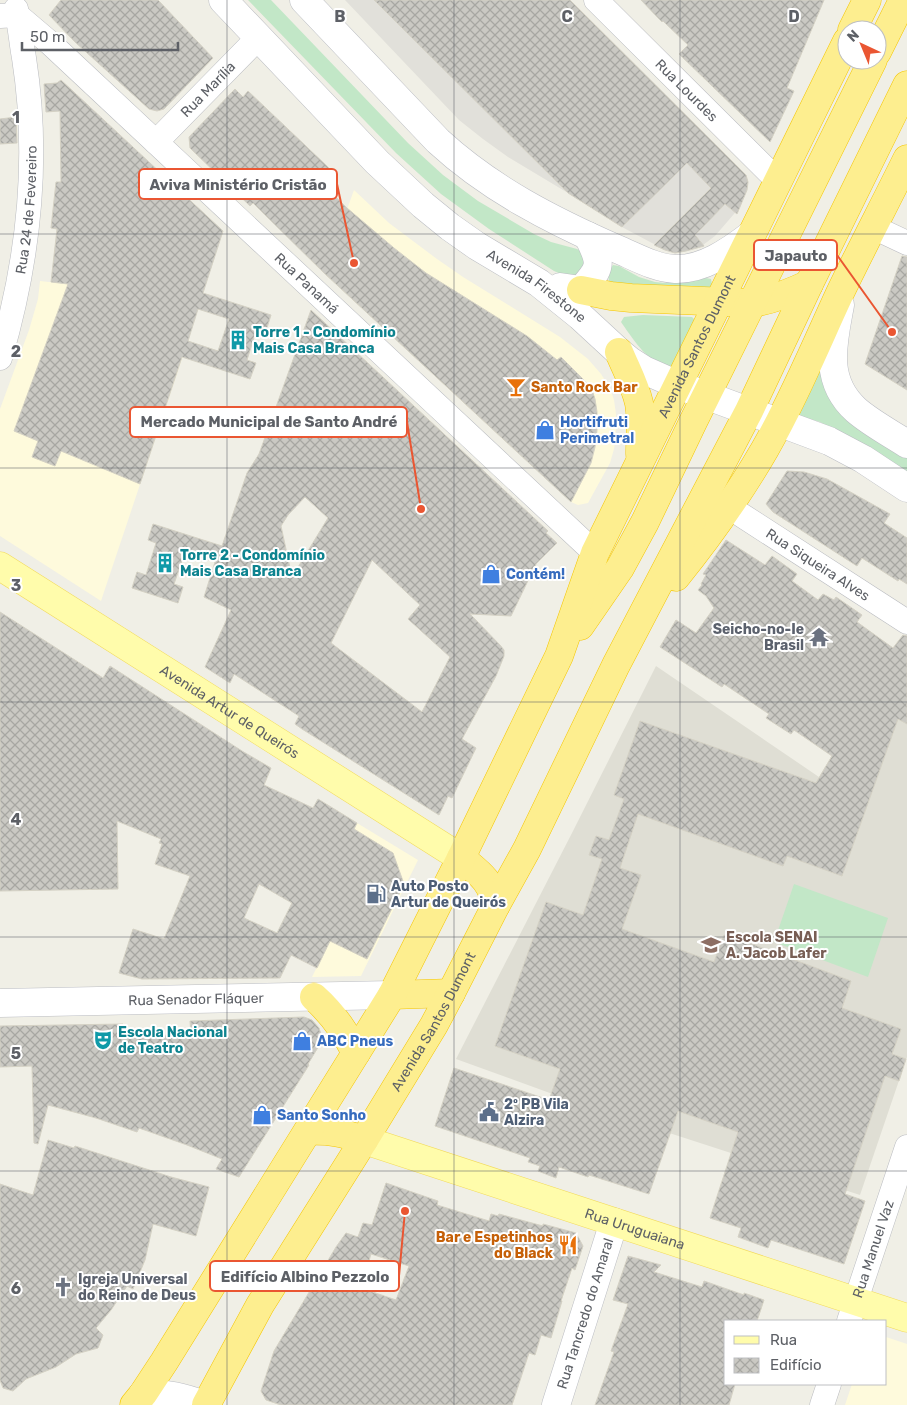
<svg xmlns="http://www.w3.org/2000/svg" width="907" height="1405" viewBox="0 0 907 1405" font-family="Rubik,sans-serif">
<defs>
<pattern id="building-cross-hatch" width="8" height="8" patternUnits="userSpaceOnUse" patternTransform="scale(1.25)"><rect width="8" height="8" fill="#cac9c3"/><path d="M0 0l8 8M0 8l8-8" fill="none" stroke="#a7a7a2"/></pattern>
</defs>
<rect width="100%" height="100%" fill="#f0efe6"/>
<g fill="#fefadc">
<path d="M354 190 389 223 437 259 463 277 560 337 588 359 601 374 610 388 614 400 616 414V437L614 449 610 463 588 503 578 505 571 502 324 273Z"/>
<path d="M40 281 158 294 189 338 101 601 0 536V409L29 330 38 299Z"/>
<path d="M357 823 418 860 361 976 312 977 348 904 324 896Z"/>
<path d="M886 1337 907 1344V1405H845L852 1384H886Z"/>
</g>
<path fill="#e1e0da" d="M345 0H570L746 175 748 182 740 207 715 236 703 245 686 251 675 253 665 250 622 227 568 193 508 157 483 139 459 120Z"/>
<path fill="#dfded4" d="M656 666 819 777 866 698 907 724V1057L860 1195 580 1104 456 1059 572 833Z"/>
<g fill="#c2e7c7">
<path d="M248 0H271L408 143 443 175 478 201 534 234 551 242 577 249 585 254 586 273 568 277 554 271 489 229 441 194 396 153Z"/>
<path d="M613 265 619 266 639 277 655 282 665 283 689 282 706 278 711 279 712 284 710 288 613 284 609 281C608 275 608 271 613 265Z"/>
<path d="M643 315 692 317 694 319V321L671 368C668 367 663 366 660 364 643 356 631 336 621 322L624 317Z"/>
<path d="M821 367 854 424 907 458V475L820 422 796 415Z"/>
<path d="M794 884 888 918 868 977 774 942Z"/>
</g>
<g fill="url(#building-cross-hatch)" stroke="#d4d1c4" fill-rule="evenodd">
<path d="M61 0H158L213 58 164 109 157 111 149 109 75 42 49 15Z"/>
<path d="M374 0H570L746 175 748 182 747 190 737 214 725 204 695 235 704 246 686 251 675 253 665 250 654 245 711 188 687 163 622 227 568 193Z"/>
<path d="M641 0H824L787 88 794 91 770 142 679 54 688 45 663 21 662 22Z"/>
<path d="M61 80 223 231 203 293 271 315 266 331 257 328 247 360 256 363 250 379 182 357 140 484 61 451 55 466 32 457 38 441 14 431 68 284 51 282 57 229 51 228 56 182H61L60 111 46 112 44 84 57 83ZM198 309 229 319 218 351 188 341Z"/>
<path d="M235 89 243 97 248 91 329 168 318 180 347 208 394 248 426 273 527 336 557 360 561 357 586 382 593 393 595 399 597 412V430L595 447 591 463 571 502 324 273 253 203 250 206 190 148 189 137Z"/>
<path d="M16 117 17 143 0 144V119Z"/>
<path d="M902 256 907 257V390L865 364Z"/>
<path d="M311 310 548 531 546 533 557 543 536 564 511 616 470 614 500 645 504 650V656L496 676 462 739 476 748 452 798 448 796 439 815 302 729 295 724 299 716 234 674 230 683 205 667 231 610 204 597 215 562 185 552 174 584 183 587 178 603 132 588 137 572 146 575 156 543 148 540 153 524 222 546 247 473 259 454ZM305 497 328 518 292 577 281 526 288 515ZM372 560 420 605 408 619 450 657 422 712 331 643Z"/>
<path d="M787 471 804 472 827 479 890 514 884 523 907 538V584L899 579 898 581 862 558 857 566 773 512 766 504Z"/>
<path d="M726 540 765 565 772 556 797 574 792 581 818 600 823 594 834 600 836 597 862 615 857 622 893 648 903 635 907 636V724L898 719 842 876 787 856 783 866 638 814 620 868 641 875 622 929 714 962 724 935 744 941 851 981 842 1008 901 1029 892 1054 906 1059 899 1081 885 1076 845 1194 865 1201 844 1264 771 1240 768 1248 738 1237 741 1228 710 1218 738 1132 678 1111 649 1194 589 1175 588 1177 559 1167 556 1178 538 1171 540 1166 528 1162 530 1158 435 1126 454 1068 549 1100 560 1069 495 1046 546 902 583 915 602 859 589 855 596 836 609 840 624 799 614 795 640 721 816 783 832 756 794 730 791 734 766 718 769 714 724 684 722 687 660 647 676 620 696 633 714 608 706 596 698 590 702 585 701 584 706 575 703 574Z"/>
<path d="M0 612 103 678 110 666 242 751 271 768 264 785 313 808 318 799 357 823 354 829 393 853 404 884 367 959 330 941 317 968 291 955 280 978 142 979 119 973 133 929 164 939 190 876 155 864 162 844 159 843 161 839 117 821 118 889 0 891ZM259 884 292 903 277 933 244 918Z"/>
<path d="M304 1017 312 1020 319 1028 321 1034 320 1044 308 1064 309 1065 239 1177 216 1169 222 1159 187 1145 139 1128 137 1132 96 1118 48 1105 38 1144 34 1143 32 1066 0 1067V1026L123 1024V1035L152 1034V1036L191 1034 190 1021Z"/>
<path d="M48 1140 74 1148 75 1146 171 1177 209 1187 196 1236 153 1224 145 1260 133 1289 127 1286 111 1310 96 1328 103 1335 98 1348 76 1354 56 1367 26 1379 13 1391 3 1388 0 1380V1184L33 1195Z"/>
<path d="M386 1183 438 1201 437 1205 489 1221 491 1214 498 1216 499 1214 543 1226V1224L576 1233 583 1246 575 1270 572 1268 561 1301H562L551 1338 541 1335 535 1355 529 1353 512 1405H281L266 1400 261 1391 274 1351 336 1247 346 1233 358 1237 363 1223 372 1225ZM371 1254 409 1266 396 1300 361 1288Z"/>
<path d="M628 1256 661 1265 654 1272 702 1287 704 1281 744 1295V1293L764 1300 757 1321H726V1384H735L729 1405H595L614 1352 611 1351 628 1304 613 1300Z"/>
</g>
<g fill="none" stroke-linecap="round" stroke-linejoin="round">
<defs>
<g id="street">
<path id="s1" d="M596 0 778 181"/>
<path id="s2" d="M0 16 17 15 50 43 595 553"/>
<path id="s3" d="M156 142 259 37"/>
<path d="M873 227 907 243"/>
<path id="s4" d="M0 358C29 259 40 160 24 58 21 42 20 25 16 9"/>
<path id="s5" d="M729 507 907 622"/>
<path id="s6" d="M849 1321 907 1147"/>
<path d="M822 1405 829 1384"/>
</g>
<g id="secondary">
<path id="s7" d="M223 0 377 162 423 205 450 227 477 246 539 283 580 316 619 352 630 361 644 370 678 385 829 441 863 459 907 488"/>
<path d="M304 0 438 141C490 189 553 221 617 249 636 257 655 268 675 269 703 270 730 251 751 235"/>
<path d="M560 287 581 290C602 267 602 264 588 236"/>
<path d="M840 305C833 343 823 380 856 410 871 423 890 433 907 444"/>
<path id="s8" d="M0 1003 392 995"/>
<path d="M143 1394C168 1393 182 1397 205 1405"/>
<path id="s9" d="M556 1405 614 1222"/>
</g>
<g id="primary">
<path id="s10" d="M0 566 461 858"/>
<path id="s11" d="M364 1140 907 1318"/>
</g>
<g id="highway">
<path d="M852 30 867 0"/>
<path d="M877 52 903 0"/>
<path d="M581 290 611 296 631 298 752 303C773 300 790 293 809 284"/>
<path d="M619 352C626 369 635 385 639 403 642 419 640 438 640 454"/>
<path d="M676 577C709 536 739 494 765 449 793 400 815 347 839 295 861 249 885 204 907 159"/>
<path d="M580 626 620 568 645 522 693 422 873 60"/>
<path d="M461 858C479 873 491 880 496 905"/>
<path d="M392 995 451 993"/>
<path d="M314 997C332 1013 345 1031 356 1053"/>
<path d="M308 1131C330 1130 343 1133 364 1140"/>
<path id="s12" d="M134 1405 143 1394 164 1362 392 995 461 858 559 656 595 553 847 41"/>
<path id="s13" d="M206 1405 260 1305 364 1140 434 1025 451 993 496 905 527 849 616 665 749 411 809 284 907 85"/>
</g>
</defs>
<use href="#street" stroke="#babcc1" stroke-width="25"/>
<use href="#secondary" stroke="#bbbdc3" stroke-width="29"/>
<use href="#primary" stroke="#f2da5c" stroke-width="29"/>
<use href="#highway" stroke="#f5c600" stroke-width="29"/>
<use href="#street" stroke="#fff" stroke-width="24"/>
<use href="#secondary" stroke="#fff" stroke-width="28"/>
<use href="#primary" stroke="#fffcab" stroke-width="28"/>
<use href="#highway" stroke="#fdee8f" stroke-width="28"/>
</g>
<path fill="none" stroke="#5d6066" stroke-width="1" stroke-opacity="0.55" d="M227 0V1405M454 0V1405M680 0V1405M0 234H907M0 468H907M0 702H907M0 937H907M0 1171H907"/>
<defs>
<symbol id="building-bare" viewBox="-9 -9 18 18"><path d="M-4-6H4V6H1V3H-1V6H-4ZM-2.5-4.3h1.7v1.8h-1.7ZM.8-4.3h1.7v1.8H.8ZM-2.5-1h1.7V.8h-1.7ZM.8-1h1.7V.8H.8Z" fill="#0f9aa8" stroke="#fff" stroke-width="2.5" paint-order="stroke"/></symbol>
<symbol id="bar-bare" viewBox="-9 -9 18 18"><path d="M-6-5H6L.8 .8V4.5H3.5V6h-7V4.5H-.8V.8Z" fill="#e8710a" stroke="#fff" stroke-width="2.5" paint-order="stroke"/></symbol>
<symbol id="shop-bare" viewBox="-9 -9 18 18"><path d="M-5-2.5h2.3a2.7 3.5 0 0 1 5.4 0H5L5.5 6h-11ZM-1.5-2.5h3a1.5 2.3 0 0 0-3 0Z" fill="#3f7fe0" stroke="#fff" stroke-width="2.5" paint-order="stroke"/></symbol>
<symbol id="temple-bare" viewBox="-9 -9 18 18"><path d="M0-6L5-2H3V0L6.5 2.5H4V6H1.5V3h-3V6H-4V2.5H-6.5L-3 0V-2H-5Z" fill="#6b7280" stroke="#fff" stroke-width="2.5" paint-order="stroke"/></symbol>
<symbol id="fuel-bare" viewBox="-9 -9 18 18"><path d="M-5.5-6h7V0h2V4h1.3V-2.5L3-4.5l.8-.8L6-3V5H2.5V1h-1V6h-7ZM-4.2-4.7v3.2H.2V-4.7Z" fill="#5c6f8a" stroke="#fff" stroke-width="2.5" paint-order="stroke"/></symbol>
<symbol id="university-bare" viewBox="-9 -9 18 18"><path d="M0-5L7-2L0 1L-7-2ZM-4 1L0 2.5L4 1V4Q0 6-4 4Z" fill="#8d6e63" stroke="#fff" stroke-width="2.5" paint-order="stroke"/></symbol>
<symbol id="theatre-bare" viewBox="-9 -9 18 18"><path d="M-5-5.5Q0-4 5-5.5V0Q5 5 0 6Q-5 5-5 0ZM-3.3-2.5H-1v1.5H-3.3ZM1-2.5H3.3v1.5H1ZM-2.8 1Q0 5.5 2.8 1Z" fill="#0f9aa8" stroke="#fff" stroke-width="2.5" paint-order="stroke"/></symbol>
<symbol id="civic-bare" viewBox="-9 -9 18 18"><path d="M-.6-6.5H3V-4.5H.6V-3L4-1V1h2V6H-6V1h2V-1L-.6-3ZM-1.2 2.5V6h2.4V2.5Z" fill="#5c6f8a" stroke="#fff" stroke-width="2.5" paint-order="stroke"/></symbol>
<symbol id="restaurant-bare" viewBox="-9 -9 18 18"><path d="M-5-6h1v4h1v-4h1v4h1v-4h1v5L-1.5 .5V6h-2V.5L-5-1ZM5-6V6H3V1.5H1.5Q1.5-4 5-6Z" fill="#e8710a" stroke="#fff" stroke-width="2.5" paint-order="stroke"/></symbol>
<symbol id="church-bare" viewBox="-9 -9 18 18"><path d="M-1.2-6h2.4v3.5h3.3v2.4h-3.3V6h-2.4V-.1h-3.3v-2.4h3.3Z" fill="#6b7280" stroke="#fff" stroke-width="2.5" paint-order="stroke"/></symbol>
</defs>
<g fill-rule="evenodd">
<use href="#building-bare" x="224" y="326" width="28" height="28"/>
<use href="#bar-bare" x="502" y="373" width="28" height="28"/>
<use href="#shop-bare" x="531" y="416" width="28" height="28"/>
<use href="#building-bare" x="151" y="549" width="28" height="28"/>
<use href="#shop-bare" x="477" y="560" width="28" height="28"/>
<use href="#temple-bare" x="805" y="623" width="28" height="28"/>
<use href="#fuel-bare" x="362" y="880" width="28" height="28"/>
<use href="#university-bare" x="697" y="931" width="28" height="28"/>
<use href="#theatre-bare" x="89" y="1026" width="28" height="28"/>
<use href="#shop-bare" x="288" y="1027" width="28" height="28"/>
<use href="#civic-bare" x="475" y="1098" width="28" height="28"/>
<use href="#shop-bare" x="248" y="1101" width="28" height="28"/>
<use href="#restaurant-bare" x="554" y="1231" width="28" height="28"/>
<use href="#church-bare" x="49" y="1273" width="28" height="28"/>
</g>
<g text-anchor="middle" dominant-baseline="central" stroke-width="4" stroke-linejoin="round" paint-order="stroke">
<g font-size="14" fill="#5d6066" stroke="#fff">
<text stroke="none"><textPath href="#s3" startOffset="74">Rua Marília</textPath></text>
<text stroke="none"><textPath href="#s1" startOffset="128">Rua Lourdes</textPath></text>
<text stroke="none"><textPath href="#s4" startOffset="151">Rua 24 de Fevereiro</textPath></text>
<text stroke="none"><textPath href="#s2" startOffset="412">Rua Panamá</textPath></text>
<text stroke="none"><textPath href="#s7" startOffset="426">Avenida Firestone</textPath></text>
<text stroke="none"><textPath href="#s12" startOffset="1202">Avenida Santos Dumont</textPath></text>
<text stroke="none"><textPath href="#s5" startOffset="106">Rua Siqueira Alves</textPath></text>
<text stroke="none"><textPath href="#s10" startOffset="272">Avenida Artur de Queirós</textPath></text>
<text stroke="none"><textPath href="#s8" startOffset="196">Rua Senador Fláquer</textPath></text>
<text stroke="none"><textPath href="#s13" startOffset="446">Avenida Santos Dumont</textPath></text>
<text stroke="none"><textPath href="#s11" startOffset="285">Rua Uruguaiana</textPath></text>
<text stroke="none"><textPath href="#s6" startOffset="76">Rua Manuel Vaz</textPath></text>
<text stroke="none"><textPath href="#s9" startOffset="96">Rua Tancredo do Amaral</textPath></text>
</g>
<g font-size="14" font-weight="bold" fill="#0d838f" stroke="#fff" text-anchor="start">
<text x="253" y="332">Torre 1 - Condomínio<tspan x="253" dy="16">Mais Casa Branca</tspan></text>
<text x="180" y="555">Torre 2 - Condomínio<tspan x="180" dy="16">Mais Casa Branca</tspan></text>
<text x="118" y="1032">Escola Nacional<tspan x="118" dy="16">de Teatro</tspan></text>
</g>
<g font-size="14" font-weight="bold" fill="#c56008" stroke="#fff" text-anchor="start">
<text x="531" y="387">Santo Rock Bar</text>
<text x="553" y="1237" text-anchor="end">Bar e Espetinhos<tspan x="553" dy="16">do Black</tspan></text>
</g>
<g font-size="14" font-weight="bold" fill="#366cbe" stroke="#fff" text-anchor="start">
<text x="560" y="422">Hortifruti<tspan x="560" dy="16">Perimetral</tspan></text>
<text x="506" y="574">Contém!</text>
<text x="317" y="1041">ABC Pneus</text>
<text x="277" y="1115">Santo Sonho</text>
</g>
<g font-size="14" font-weight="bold" fill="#5b616d" stroke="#fff" text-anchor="end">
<text x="804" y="629">Seicho-no-Ie<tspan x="804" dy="16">Brasil</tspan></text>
<text x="78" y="1279" text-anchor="start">Igreja Universal<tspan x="78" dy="16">do Reino de Deus</tspan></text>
</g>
<g font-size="14" font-weight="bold" fill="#4e5e75" stroke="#fff" text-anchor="start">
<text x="391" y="886">Auto Posto<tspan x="391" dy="16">Artur de Queirós</tspan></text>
<text x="504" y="1104">2º PB Vila<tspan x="504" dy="16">Alzira</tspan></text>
</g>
<g font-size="14" font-weight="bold" fill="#785e54" stroke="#fff" text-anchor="start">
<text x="726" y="937">Escola SENAI<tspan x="726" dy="16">A. Jacob Lafer</tspan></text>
</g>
</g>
<g font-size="16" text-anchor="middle" font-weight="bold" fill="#5d6066" stroke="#fff" stroke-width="4" stroke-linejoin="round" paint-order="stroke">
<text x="340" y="22">B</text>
<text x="567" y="22">C</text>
<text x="794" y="22">D</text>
<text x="16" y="123">1</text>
<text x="16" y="357">2</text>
<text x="16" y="591">3</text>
<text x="16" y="825">4</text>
<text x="16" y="1059">5</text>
<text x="16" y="1294">6</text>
</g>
<path fill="none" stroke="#ea5632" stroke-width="2" d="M354 263L337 184M892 332L837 255M421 509L407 422M405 1211L399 1276"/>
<g fill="#ea5632" stroke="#fff" stroke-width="2">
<circle cx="354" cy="263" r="5"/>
<circle cx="892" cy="332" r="5"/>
<circle cx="421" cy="509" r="5"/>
<circle cx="405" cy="1211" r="5"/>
</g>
<g fill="#fff" stroke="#ea5632" stroke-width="2">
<rect x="139" y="169" width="198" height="30" rx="5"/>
<rect x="754" y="240" width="83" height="30" rx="5"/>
<rect x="130" y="407" width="277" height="30" rx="5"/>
<rect x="210" y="1261" width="189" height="30" rx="5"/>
</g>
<g font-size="15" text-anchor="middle" font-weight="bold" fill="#5d6066">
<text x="238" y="190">Aviva Ministério Cristão</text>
<text x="796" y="261">Japauto</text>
<text x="269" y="427">Mercado Municipal de Santo André</text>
<text x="305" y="1282">Edifício Albino Pezzolo</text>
</g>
<rect x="724" y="1320" width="162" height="65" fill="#ffffff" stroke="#bebfc2"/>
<rect x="734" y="1336" width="25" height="8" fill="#fffcab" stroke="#bebfc2"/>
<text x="770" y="1345" font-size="15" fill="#5d6066">Rua</text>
<rect x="734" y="1358" width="25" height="15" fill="url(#building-cross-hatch)" stroke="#bebfc2"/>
<text x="770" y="1370" font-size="15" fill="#5d6066">Edifício</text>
<g transform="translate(862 45) rotate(316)"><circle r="24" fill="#ffffff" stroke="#bebfc2"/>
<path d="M0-4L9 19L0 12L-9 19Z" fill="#ea5632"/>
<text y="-8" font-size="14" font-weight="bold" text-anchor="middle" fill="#5d6066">N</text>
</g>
<path d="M22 42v8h156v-8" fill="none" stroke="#5d6066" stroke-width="2.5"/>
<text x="30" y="42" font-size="15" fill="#5d6066" stroke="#ffffff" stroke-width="4" paint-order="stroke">50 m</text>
</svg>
